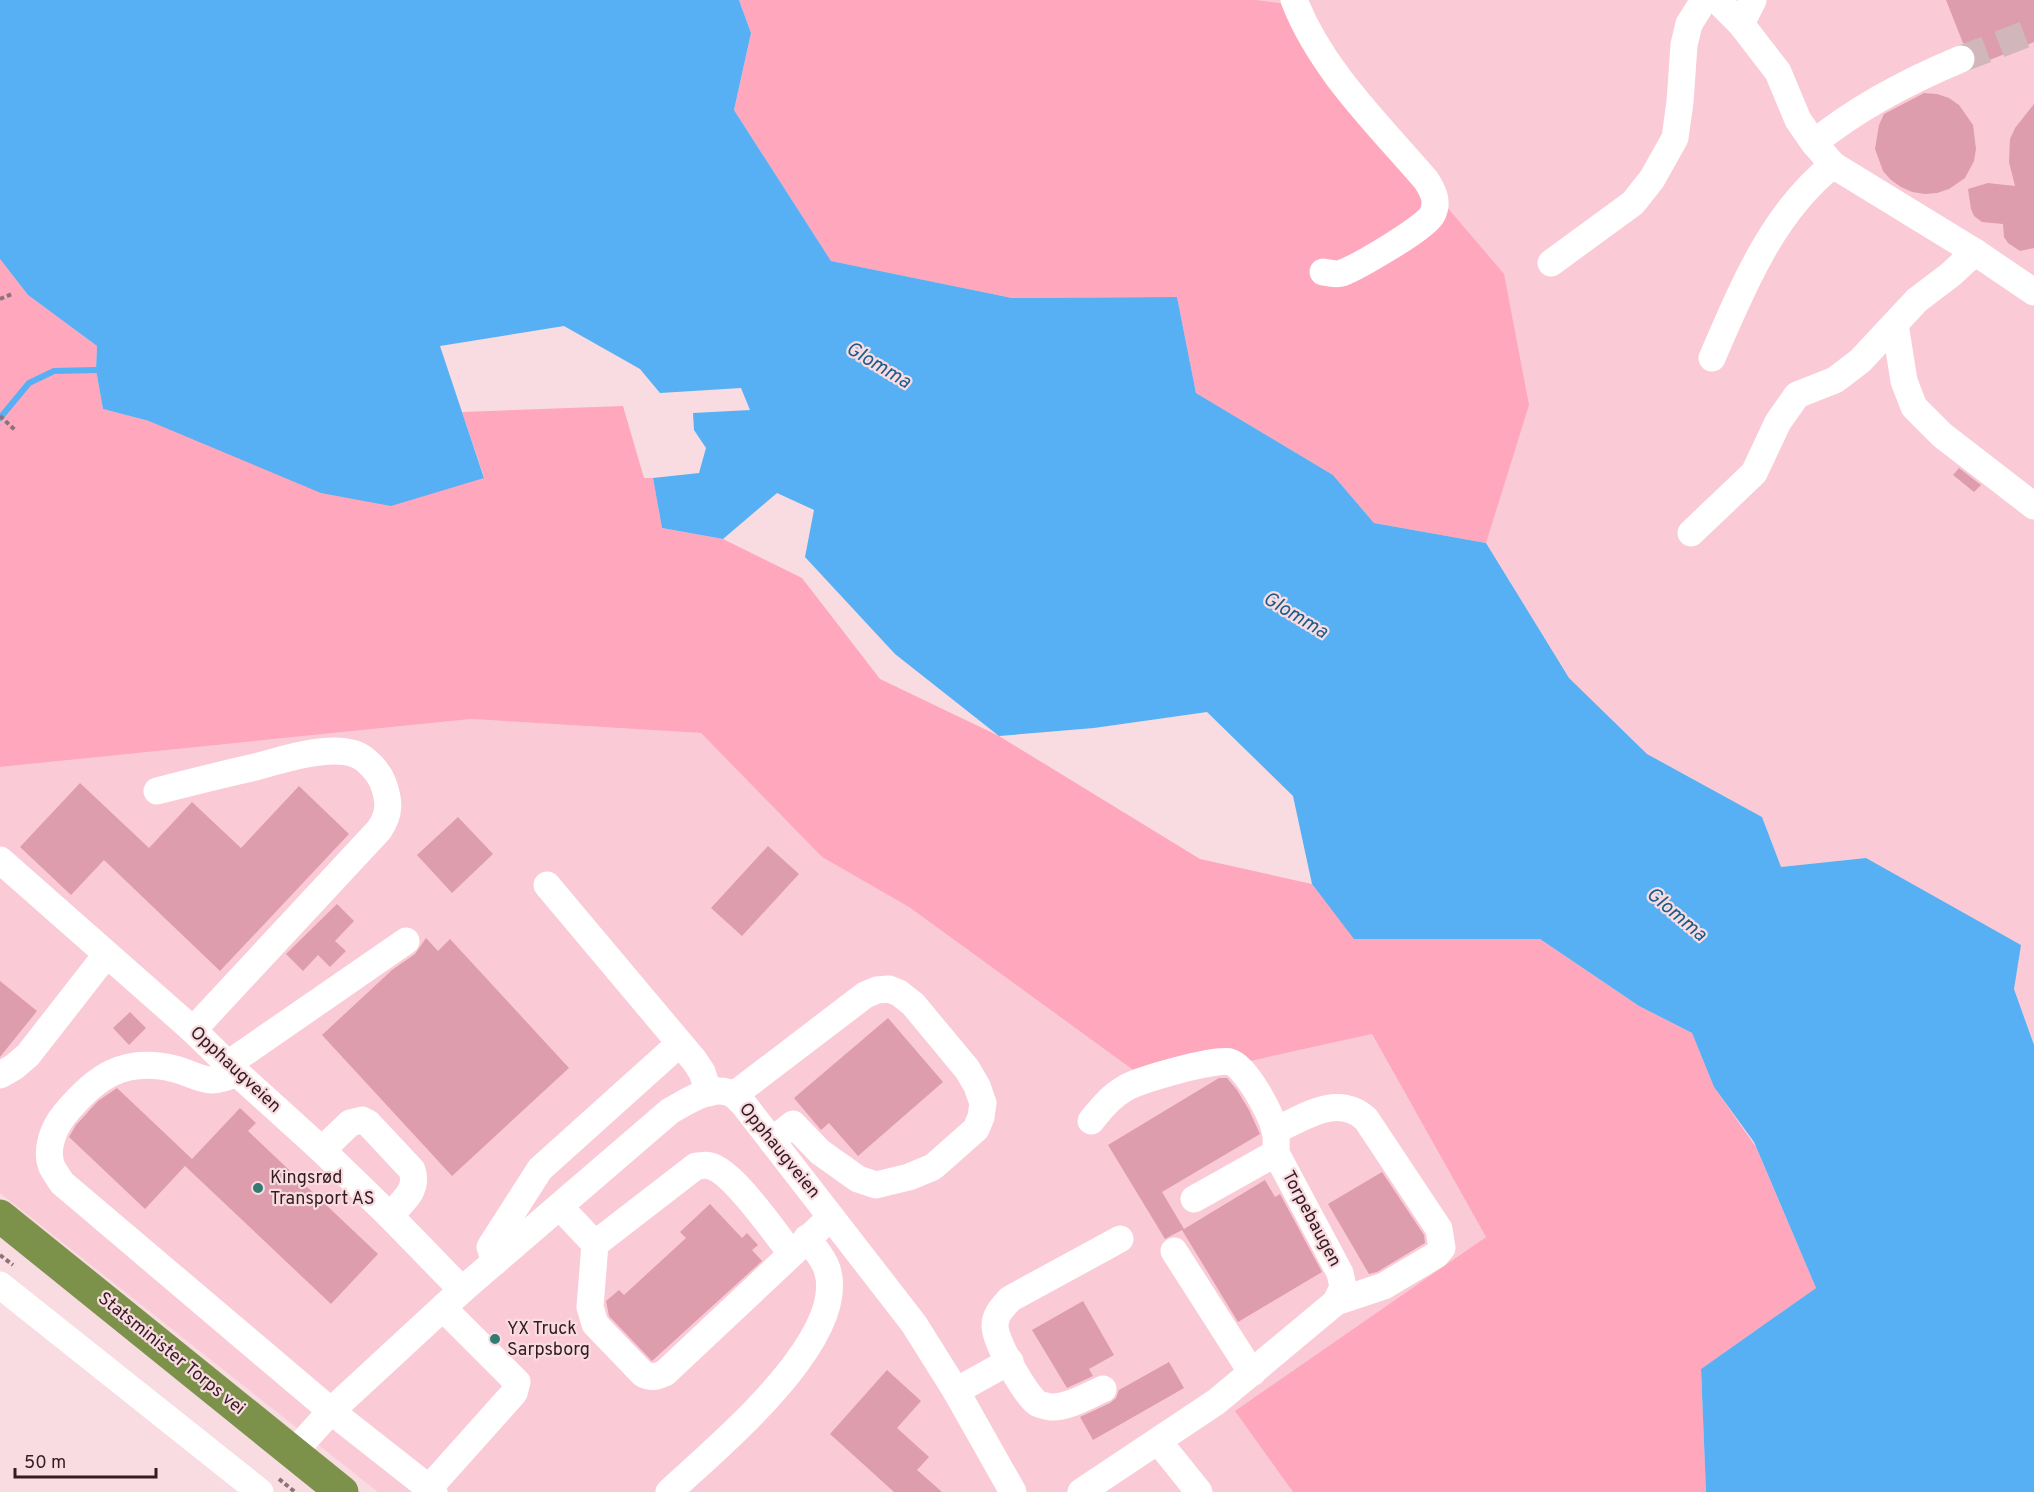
<svg xmlns="http://www.w3.org/2000/svg" width="2034" height="1492" viewBox="0 0 2034 1492" font-family="Overpass,sans-serif">
<rect width="100%" height="100%" fill="#f8dce1"/>
<g fill="#facbd6">
<path d="M739 0H2034V1045L2014 989 1866 858 1781 867 1762 817 1647 754 1569 678 1486 543Z"/>
<path d="M471 719 701 733 822 857 909 907 1151 1083 1372 1034 1486 1237 1236 1411 1293 1492H378L0 1193V767Z"/>
</g>
<g fill="#fea7bd">
<path d="M739 0H1256L1301 6 1388 138 1504 274 1529 405 1486 543 1374 523 1333 475 1196 393 1177 297 1012 298 831 261 734 110 751 33Z"/>
<path d="M0 259 28 295 97 346 96 370 103 409 149 421 484 477 462 412 623 406 644 478H653L662 528 723 539 802 578 880 679 999 736 1200 859 1312 884 1355 939H1540L1639 1006 1692 1033 1714 1087 1756 1147 1816 1288 1701 1369 1706 1492H1293L1235 1411 1486 1237 1372 1034 1151 1083 909 907 822 857 701 733 471 719 0 767Z"/>
</g>
<path fill="#56b0f3" d="M0 0H739L751 33 734 110 831 261 1012 298 1177 297 1196 393 1333 475 1374 523 1486 543 1569 678 1647 754 1762 817 1781 867 1866 858 2021 945 2014 989 2034 1045V1492H1706L1701 1369 1816 1288 1754 1142 1714 1087 1692 1033 1639 1006 1540 939H1354L1312 884 1293 796 1207 712 1094 728 999 736 895 654 805 557 814 510 777 493 723 539 662 528 653 478 699 473 706 448 694 430 693 413 750 410 741 388 660 393 640 369 564 326 440 346 484 478 391 506 321 493 149 421 103 409 96 370 97 346 28 295 0 259Z"/>
<g fill="none" stroke-linecap="round" stroke-linejoin="round">
<path stroke="#56b0f3" stroke-width="6" d="M0 418 29 383 54 371 96 370"/>
</g>
<g fill="#dd9dac">
<path d="M1946 0H2034V42L1975 66 1977 60 1975 52 1970 46 1963 43Z"/>
<path d="M1924 93 1937 94 1949 98 1959 105 1973 125 1976 149 1974 161 1965 178 1949 189 1937 193 1925 194 1912 192 1901 187 1891 180 1883 171 1875 149 1879 125 1884 114Z"/>
<path d="M2034 104V248L2020 251 2008 243 2004 237 2003 224 1982 222 1974 216 1971 209 1968 189 1988 183 2015 186 2009 162 2010 139 2015 128Z"/>
<path d="M1959 468 1981 485 1974 492 1953 475Z"/>
<path d="M80 783 149 848 192 802 241 848 299 786 349 834 220 971 104 860 71 895 20 847Z"/>
<path d="M458 817 493 854 452 893 417 855Z"/>
<path d="M768 846 799 874 742 936 711 908Z"/>
<path d="M337 904 354 921 335 941 346 951 330 967 318 955 303 971 286 954Z"/>
<path d="M426 938 438 951 450 939 569 1068 452 1176 322 1035 392 970 415 954Z"/>
<path d="M0 981 37 1011 0 1057Z"/>
<path d="M130 1012 146 1028 129 1045 113 1028Z"/>
<path d="M888 1018 943 1082 858 1156 829 1123 821 1130 794 1098Z"/>
<path d="M1219 1078H1227L1237 1090 1249 1110 1260 1134 1162 1192 1184 1229 1265 1180 1275 1197 1280 1194 1322 1272 1238 1322 1182 1230 1165 1239 1108 1145Z"/>
<path d="M117 1088 192 1159 240 1108 256 1123 248 1131 378 1254 331 1304 185 1166 145 1209 69 1137 76 1125 98 1101Z"/>
<path d="M1382 1172 1424 1235 1425 1243 1377 1272 1369 1274 1328 1204Z"/>
<path d="M710 1204 742 1238 747 1233 758 1245 752 1250 762 1261 652 1361 609 1316 606 1301 619 1290 624 1295 686 1238 680 1232Z"/>
<path d="M1083 1301 1114 1355 1089 1369 1093 1376 1067 1388 1032 1330Z"/>
<path d="M1169 1362 1184 1388 1093 1440 1080 1417 1110 1403 1116 1398 1119 1390Z"/>
<path d="M887 1370 921 1401 897 1428 929 1457 917 1470 942 1492H894L830 1434Z"/>
</g>
<g fill="none" stroke-linecap="round" stroke-linejoin="round">
<path stroke="#d1b6bb" stroke-width="27" stroke-dasharray="27 14" stroke-linecap="butt" d="M1961 59 2034 31"/>
<g stroke="#8d7378" stroke-width="4" stroke-dasharray="4.5 3" stroke-linecap="butt">
<path d="M0 299 12 294"/>
<path d="M0 416 15 430"/>
<path d="M0 1255 13 1265"/>
<path d="M279 1479 295 1492"/>
</g>
<g stroke="#fff" stroke-width="27">
<path d="M1294 0C1321 70 1378 124 1426 180 1433 191 1439 202 1432 215 1427 227 1356 268 1342 273 1336 275 1329 273 1323 272"/>
<path d="M1717 0 1741 24 1778 72 1798 120 1814 143 1833 165 1975 252 2034 292"/>
<path d="M1741 24 1753 0"/>
<path d="M1814 143C1858 107 1908 81 1961 59"/>
<path d="M1551 263 1633 203 1652 179 1675 138 1680 102 1684 45 1689 24 1704 0"/>
<path d="M1895 324 1904 381 1914 407 1942 435 2034 506"/>
<path d="M1712 358C1742 289 1772 213 1833 165"/>
<path d="M1691 533 1754 473 1778 422 1797 395 1835 380 1860 361 1917 300 1950 275 1975 252"/>
<path d="M157 791C188 783 220 775 251 768 279 761 327 744 355 754 366 758 379 772 383 783 390 802 390 814 379 830L193 1030"/>
<path d="M0 860 193 1030 237 1073 322 1150 390 1216 462 1290"/>
<path d="M547 885 694 1060 702 1072 709 1093"/>
<path d="M228 1064 406 941"/>
<path d="M237 1073C206 1087 203 1077 175 1069 124 1056 95 1077 64 1115 53 1129 45 1150 52 1167 55 1173 59 1178 62 1183L331 1411 434 1492"/>
<path d="M0 1075 14 1067 28 1055 106 955"/>
<path d="M734 1095 865 995 877 990 889 989 899 993 913 1004 967 1069 977 1086 983 1103 981 1117 976 1129 933 1167 909 1177 876 1185 858 1179 820 1152 793 1124 772 1141"/>
<path d="M1275 1131C1304 1117 1338 1093 1366 1119L1439 1229 1442 1248 1436 1255 1384 1286 1336 1302"/>
<path d="M322 1150 350 1123 362 1120 368 1123 412 1170C419 1191 402 1201 390 1216"/>
<path d="M1194 1199 1276 1153"/>
<path d="M560 1207 595 1244 696 1166C701 1166 706 1164 710 1166 733 1171 775 1233 791 1253"/>
<path d="M595 1244 590 1307 595 1324 643 1374C651 1378 656 1377 665 1373L831 1217"/>
<path d="M1174 1251 1252 1373"/>
<path d="M495 1262 490 1247 540 1169 679 1044"/>
<path d="M0 1285 260 1492"/>
<path d="M1103 1389C1087 1396 1068 1408 1050 1407 1046 1406 1040 1405 1037 1403 1025 1394 995 1342 995 1326 995 1314 1003 1307 1010 1299L1120 1239"/>
<path d="M956 1391 1010 1361"/>
<path d="M1158 1441 1199 1492"/>
<path d="M293 1453 331 1411 462 1290 670 1111C688 1101 714 1083 734 1095 738 1098 742 1103 745 1106L914 1324 956 1391 1013 1492"/>
<path d="M429 1488 514 1393 517 1382 443 1308"/>
<path d="M669 1492C715 1449 850 1339 827 1269 823 1257 814 1248 807 1238"/>
<path d="M1081 1492 1216 1402 1336 1302 1343 1287 1340 1273 1276 1153C1276 1145 1277 1137 1275 1130 1271 1114 1246 1066 1230 1062 1217 1058 1136 1080 1124 1089 1110 1097 1101 1109 1091 1121"/>
</g>
<path stroke="#7c924b" stroke-width="33" d="M0 1216 342 1492"/>
</g>
<g fill="#347a71" stroke="#f8dce1" stroke-width="2">
<circle cx="258" cy="1188" r="6"/>
<circle cx="495" cy="1339" r="6"/>
</g>
<g text-anchor="middle" dominant-baseline="central" stroke-width="4.5" stroke-linejoin="round" paint-order="stroke">
<g font-size="18" fill="#351c22" stroke="#f8dce1">
<text transform="translate(235 1070) rotate(43)">Opphaugveien</text>
<text transform="translate(779 1151) rotate(51)">Opphaugveien</text>
<text transform="translate(1311 1219) rotate(62)">Torpebaugen</text>
<text transform="translate(171 1354) rotate(39)">Statsminister Torps vei</text>
</g>
<g font-size="18" fill="#351c22" stroke="#f8dce1" text-anchor="start">
<text x="270" y="1178">Kingsrød<tspan x="270" dy="21">Transport AS</tspan></text>
<text x="507" y="1329">YX Truck<tspan x="507" dy="21">Sarpsborg</tspan></text>
</g>
<g font-size="20" font-style="italic" fill="#1b5c88" stroke="#f8dce1">
<text transform="translate(878 366) rotate(31)">Glomma</text>
<text transform="translate(1295 616) rotate(31)">Glomma</text>
<text transform="translate(1676 915) rotate(40)">Glomma</text>
</g>
</g>
<path d="M15 1468v9h141v-9" fill="none" stroke="#351c22" stroke-width="3"/>
<text x="24" y="1468" font-size="18" fill="#351c22" stroke="#f8dce1" stroke-width="4.5" paint-order="stroke">50 m</text>
</svg>
